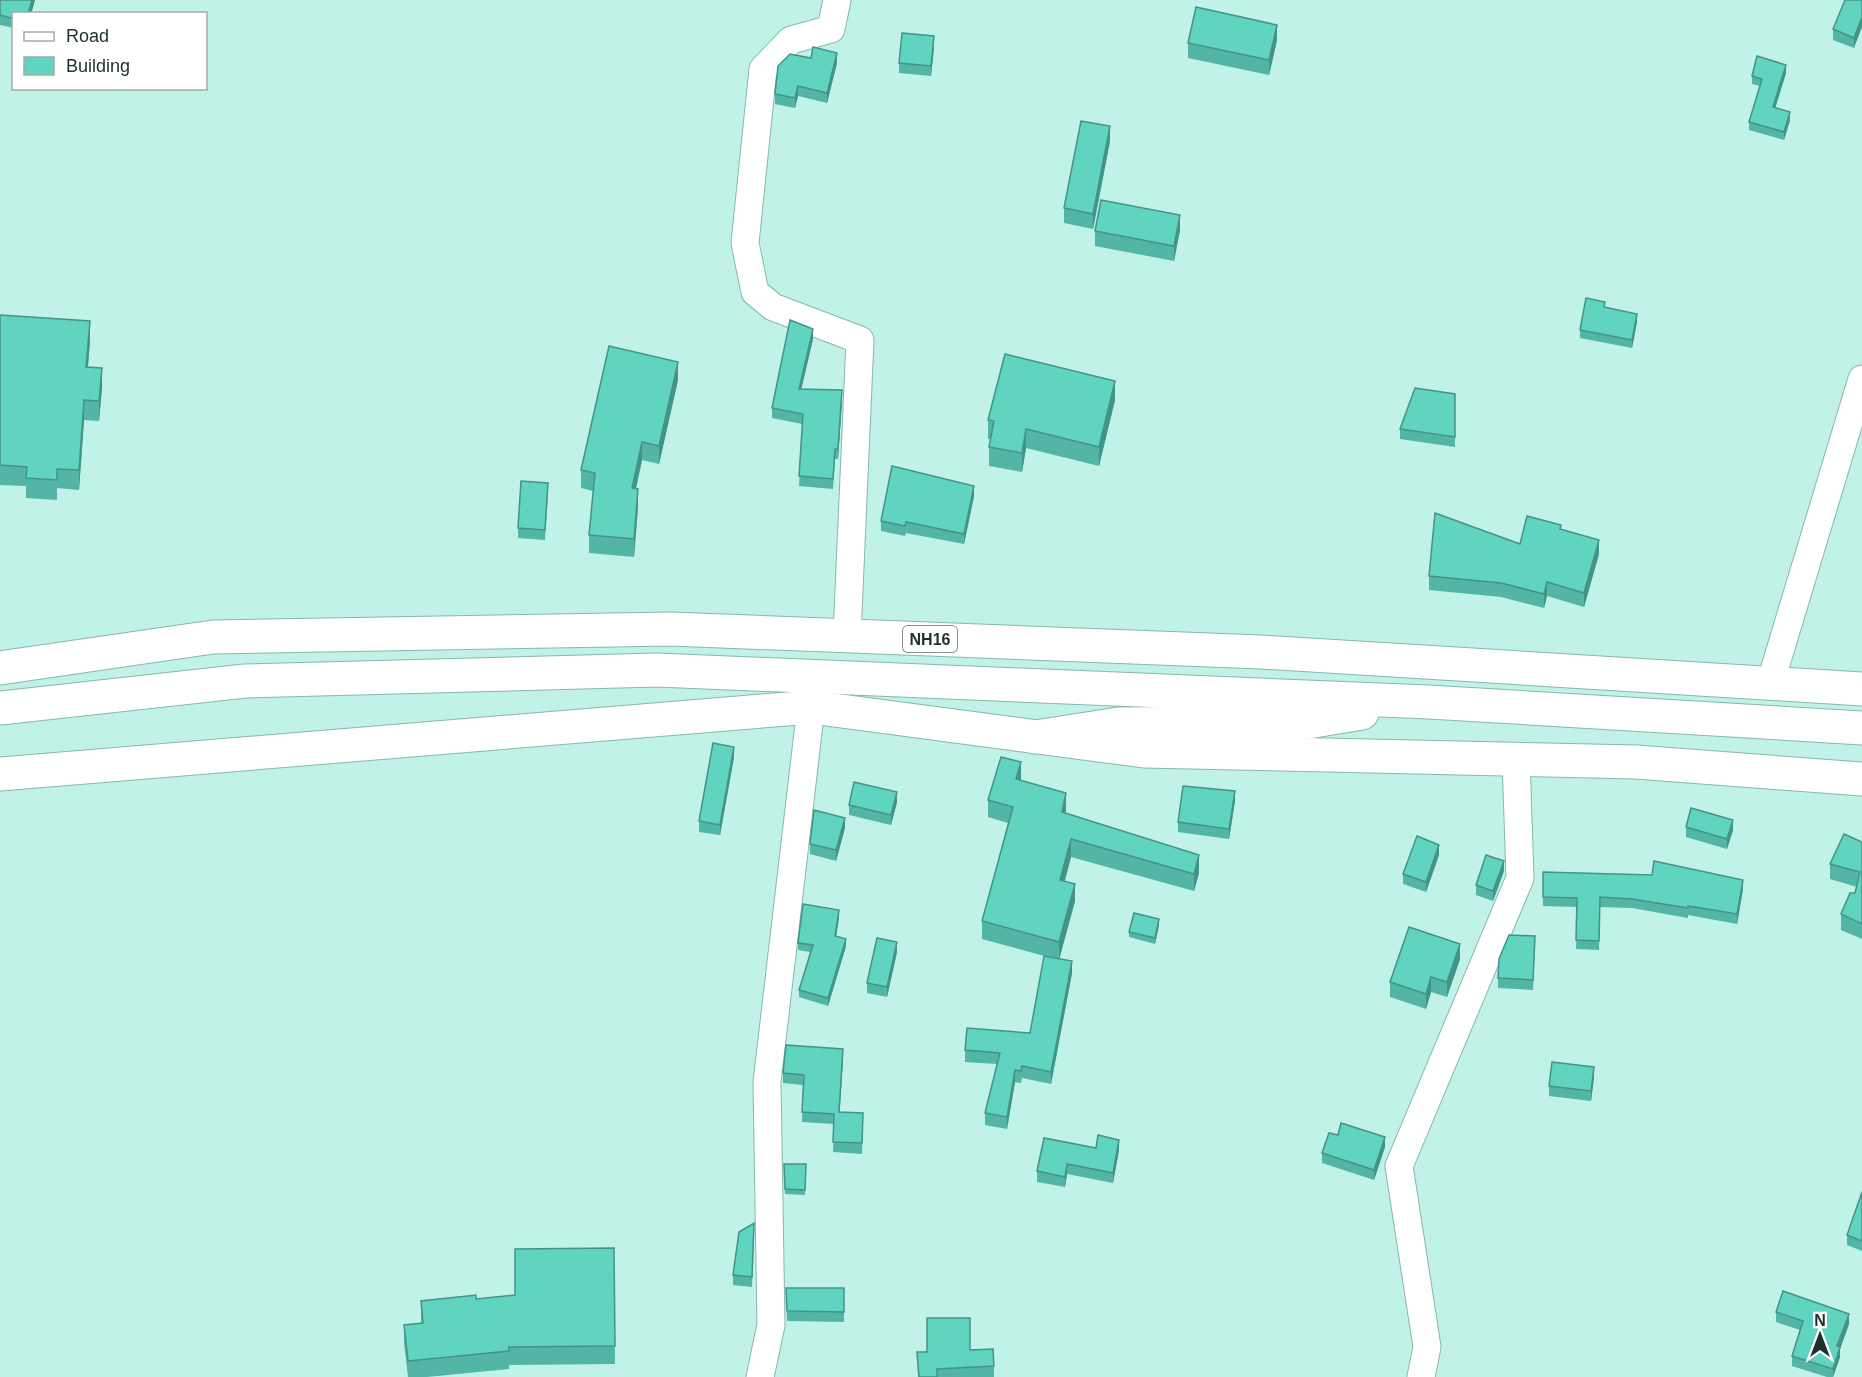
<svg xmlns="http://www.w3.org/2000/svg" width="1862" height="1377" viewBox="0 0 1862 1377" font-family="Arial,sans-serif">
<rect width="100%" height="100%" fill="#c0f2e8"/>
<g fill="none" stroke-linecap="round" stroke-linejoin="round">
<defs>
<g id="minor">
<path d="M837 0 831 29 791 40 763 69 745 243 755 292 773 307 860 340 847 636"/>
<path d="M1770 684 1862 379"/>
<path d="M760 1377 771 1325 767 1082 811 707"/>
<path d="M1421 1377 1427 1347 1399 1166 1520 878 1516 758"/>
</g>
<path id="tertiary" d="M0 774 811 707 1144 751 1636 762 1862 779"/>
<g id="trunk">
<path d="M0 668 213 637 671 629 1261 652 1862 689"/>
<path d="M0 708 245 681 657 670 1429 702 1862 728"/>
<path d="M1035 737 1119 724 1308 722 1362 713"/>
</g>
</defs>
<use href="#minor" stroke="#87b7ae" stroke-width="29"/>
<use href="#tertiary" stroke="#87b7ae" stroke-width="35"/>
<use href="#trunk" stroke="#87b7ae" stroke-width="35"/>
<use href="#minor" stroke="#fff" stroke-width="27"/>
<use href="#tertiary" stroke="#fff" stroke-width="33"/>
<use href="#trunk" stroke="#fff" stroke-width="33"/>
</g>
<g fill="#53b5a6">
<path d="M0 0H35L31 14H14V28L0 25Z"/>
<path d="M1862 0 1854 48 1833 40V29Z"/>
<path d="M1277 40 1269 75 1188 58V43Z"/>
<path d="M934 47 931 76 899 73V63Z"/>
<path d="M837 63 827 103 798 96 795 108 775 104V94Z"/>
<path d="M1786 73 1775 108 1790 120 1784 140 1749 130V122L1760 86 1752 84V76Z"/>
<path d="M1110 141 1093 229 1064 223V208Z"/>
<path d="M1180 230 1174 261 1095 246V231Z"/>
<path d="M1605 307 1637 322 1632 348 1580 338V330Z"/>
<path d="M0 315 90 341 88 367 102 388 99 421 84 420 79 490 57 488V500L26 498V486L0 485Z"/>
<path d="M813 339 801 389 842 400 838 459H835L833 489 799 486 802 424 772 418V408Z"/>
<path d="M678 380 659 464 642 460 636 489 638 507 634 557 589 553V535L593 491 581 488V470Z"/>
<path d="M1455 394V447L1400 439V429Z"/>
<path d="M1115 400 1099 466 1026 448 1022 472 989 466V447L990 439H988V420Z"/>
<path d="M548 493 545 540 518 538V528Z"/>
<path d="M974 496 964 544 906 533 905 536 881 531V521Z"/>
<path d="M1561 529 1599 554 1584 607 1547 596 1544 608 1501 597 1429 590V576Z"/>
<path d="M734 757 720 835 699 832V821Z"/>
<path d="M1021 781 1066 810V813L1199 873 1194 891 1071 857 1065 881 1075 901 1059 959 1072 973 1051 1084 1022 1078 1021 1083 1015 1082 1007 1129 985 1125V1113L997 1064 965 1062V1050L1030 1033 1048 957 982 939V921L1008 823 988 817V800Z"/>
<path d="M1235 801 1229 839 1178 832V822Z"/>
<path d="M897 802 891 825 849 815V805Z"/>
<path d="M1686 827 1733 830 1727 849 1686 837Z"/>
<path d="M845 828 836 861 810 854V844Z"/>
<path d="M1862 842V939L1841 930V914L1855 893 1857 887 1830 879V864Z"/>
<path d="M1439 855 1426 892 1403 884V874Z"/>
<path d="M1504 871 1493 901 1476 895V885Z"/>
<path d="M1543 872 1743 889 1737 924 1688 915V918L1632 908 1600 907 1599 950 1576 949 1577 907 1543 906Z"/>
<path d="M839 918 836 936 846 946 828 1006 799 997V990L810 952 798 950V943Z"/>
<path d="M1159 925 1155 944 1129 937V932Z"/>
<path d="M1535 947 1533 990 1498 988V978Z"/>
<path d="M897 952 887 997 867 993V983Z"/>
<path d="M1460 959 1447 997 1431 992 1426 1009 1390 997V982Z"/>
<path d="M843 1059 839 1112 863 1123 862 1154 833 1152 834 1124 802 1122 803 1085 783 1083V1073Z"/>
<path d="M1594 1077 1591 1101 1549 1096V1086Z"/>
<path d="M1385 1147 1374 1180 1322 1163V1153Z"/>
<path d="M1096 1148 1119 1150 1113 1183 1067 1174 1065 1187 1037 1182V1171Z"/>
<path d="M784 1164H806L805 1195 785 1194Z"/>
<path d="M1862 1192V1251L1847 1245V1235Z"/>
<path d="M754 1223 752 1287 733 1285V1275Z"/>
<path d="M614 1248 615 1364 509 1365V1369L427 1377H408L404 1343V1325L421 1323V1301L476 1299 515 1295Z"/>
<path d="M786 1288H844V1322L787 1321Z"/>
<path d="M1776 1312 1849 1324 1840 1349V1357L1833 1377H1827L1792 1366V1356L1800 1330 1776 1322Z"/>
<path d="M970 1350 994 1366V1377H918L917 1352Z"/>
</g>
<g fill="#439487">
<path d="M32 0H35L31 14H28Z"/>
<path d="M1862 17V27L1854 48V38Z"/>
<path d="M1277 25V40L1269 75V60Z"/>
<path d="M934 36V47L931 76V66Z"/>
<path d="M837 53V63L827 103V93Z"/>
<path d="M1786 65V73L1773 115V107Z"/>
<path d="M798 86V96L795 108V98Z"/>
<path d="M1790 112V120L1784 140V132Z"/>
<path d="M1110 126V141L1093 229V214Z"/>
<path d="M1180 215V230L1174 261V246Z"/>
<path d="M1637 314V322L1632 348V340Z"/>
<path d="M90 321V341L86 387V367Z"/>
<path d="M813 329V339L799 399V389Z"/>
<path d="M678 362V380L659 464V446Z"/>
<path d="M102 368V388L99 421V401Z"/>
<path d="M1115 381V400L1099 466V447Z"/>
<path d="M842 390V400L838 459V449Z"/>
<path d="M84 400V420L79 490V470Z"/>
<path d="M1026 429V448L1022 472V453Z"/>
<path d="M642 442V460L632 506V488Z"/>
<path d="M974 486V496L964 544V534Z"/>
<path d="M638 489V507L634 557V539Z"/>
<path d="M1599 540V554L1584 607V593Z"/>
<path d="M1547 582V596L1544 608V594Z"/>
<path d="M734 747V757L720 835V825Z"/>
<path d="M1021 762V780L1016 797V779Z"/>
<path d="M1235 791V801L1229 839V829Z"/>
<path d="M897 792V802L891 825V815Z"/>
<path d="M1066 793V810L1062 830V812Z"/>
<path d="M845 818V828L836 861V850Z"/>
<path d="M1733 820V830L1727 849V839Z"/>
<path d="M1071 839V857L1060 897V880Z"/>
<path d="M1439 845V855L1426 892V882Z"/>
<path d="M1199 855V873L1194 891V874Z"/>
<path d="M1504 861V871L1493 901V891Z"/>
<path d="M1743 880V889L1737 924V914Z"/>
<path d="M1075 884V901L1059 960V942Z"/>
<path d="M839 910V918L835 944V936Z"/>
<path d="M1159 919V925L1155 944V938Z"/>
<path d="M846 939V946L828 1006V998Z"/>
<path d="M897 942V952L887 997V987Z"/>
<path d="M1460 944V959L1447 997V982Z"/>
<path d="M1072 961V973L1051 1084V1072Z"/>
<path d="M1431 977V992L1426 1009V994Z"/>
<path d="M843 1049V1059L839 1122V1112Z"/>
<path d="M1594 1067V1077L1591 1101V1091Z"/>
<path d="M1015 1070V1082L1007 1129V1117Z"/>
<path d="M1385 1137V1147L1374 1180V1170Z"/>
<path d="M1119 1140V1150L1113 1183V1173Z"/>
<path d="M1067 1164V1174L1065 1187V1177Z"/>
<path d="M1849 1314V1324L1840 1349V1357L1833 1377V1369L1837 1346Z"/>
</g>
<g fill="#60d3c1" stroke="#439487" stroke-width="1.5">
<path d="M0 0H32L28 14H14V19L0 15Z"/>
<path d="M1845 0H1862V17L1854 38 1833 29Z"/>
<path d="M1196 7 1277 25 1269 60 1188 43Z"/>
<path d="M902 33 934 36 931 66 899 63Z"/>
<path d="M813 47 837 53 827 93 798 86 795 98 775 94 778 66 790 54 811 58Z"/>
<path d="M1757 56 1786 65 1773 107 1790 112 1784 132 1749 122 1762 79 1752 76Z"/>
<path d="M1081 121 1110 126 1093 214 1064 208Z"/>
<path d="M1101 200 1180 215 1174 246 1095 231Z"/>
<path d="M1586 298 1605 302 1604 307 1637 314 1632 340 1580 330Z"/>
<path d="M0 315 90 321 86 367 102 368 99 401 84 400 79 470 57 469V480L26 478 27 467 0 465Z"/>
<path d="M790 320 813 329 799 389 842 390 838 449H835L833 479 799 476 803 414 772 408Z"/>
<path d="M609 346 678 362 659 446 642 442 632 488 638 489 634 539 589 535 595 473 581 470Z"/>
<path d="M1005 354 1115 381 1099 447 1026 429 1022 453 989 447 994 421 988 420Z"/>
<path d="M1415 388 1455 394V437L1400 429Z"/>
<path d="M892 466 974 486 964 534 906 522 905 526 881 521Z"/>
<path d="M521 481 548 483 545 530 518 528Z"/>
<path d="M1435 513 1520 544 1527 516 1561 525 1560 529 1599 540 1584 593 1547 582 1544 594 1501 583 1429 576Z"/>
<path d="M713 743 734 747 720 825 699 821Z"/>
<path d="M1001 757 1021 762 1016 779 1066 793 1062 812 1199 855 1194 874 1071 839 1060 880 1075 884 1059 942 982 921 1013 807 988 800Z"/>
<path d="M854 782 897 792 891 815 849 805Z"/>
<path d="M1183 786 1235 791 1229 829 1178 822Z"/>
<path d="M1691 808 1733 820 1727 839 1686 827Z"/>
<path d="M814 810 845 818 836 850 810 844Z"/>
<path d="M1844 834 1862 842V924L1841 914 1850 893H1855L1860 872 1830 864Z"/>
<path d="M1417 836 1439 845 1426 882 1403 874Z"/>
<path d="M1486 855 1504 861 1493 891 1476 885Z"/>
<path d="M1654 861 1743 880 1737 914 1688 906V908L1632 899 1600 897 1599 941 1576 940 1577 898 1543 897V872L1652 875Z"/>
<path d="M803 904 839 910 835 936 846 939 828 998 799 990 813 945 798 943Z"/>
<path d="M1134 913 1159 919 1155 938 1129 932Z"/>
<path d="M1409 927 1460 944 1447 982 1431 977 1426 994 1390 982Z"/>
<path d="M1509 935 1535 936 1533 980 1498 978 1499 959Z"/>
<path d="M877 938 897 942 887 987 867 983Z"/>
<path d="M1044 956 1072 961 1051 1072 1022 1066 1021 1071 1015 1070 1007 1117 985 1113 1000 1053 965 1050 967 1028 1030 1033Z"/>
<path d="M786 1045 843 1049 839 1112 863 1113 862 1143 833 1142 834 1114 802 1112 804 1075 783 1073Z"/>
<path d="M1552 1062 1594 1067 1591 1091 1549 1086Z"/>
<path d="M1341 1123 1385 1137 1374 1170 1322 1153 1329 1133 1338 1135Z"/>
<path d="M1098 1135 1119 1140 1113 1173 1067 1164 1065 1177 1037 1171 1044 1138 1096 1148Z"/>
<path d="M784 1164H806L805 1190 785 1189Z"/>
<path d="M1862 1192V1241L1847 1235Z"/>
<path d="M754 1223 752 1277 733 1275 739 1232Z"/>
<path d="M614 1248 615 1346 509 1347V1351L408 1361 404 1325 423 1323 421 1301 476 1295V1299L515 1295V1249Z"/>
<path d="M786 1288H844V1312L787 1311Z"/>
<path d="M1783 1291 1849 1314 1837 1346 1840 1347 1833 1369 1792 1356 1803 1321 1776 1312Z"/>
<path d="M927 1318H970V1350L993 1349 994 1366 937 1369V1377H919L917 1352H927Z"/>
</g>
<g text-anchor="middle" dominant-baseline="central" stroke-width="4.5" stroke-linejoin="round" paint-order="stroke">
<rect fill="#fff" stroke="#606e6b" stroke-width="1.5" x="903" y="626" width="54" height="26" rx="4.5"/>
<g font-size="16" font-weight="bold" fill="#1c302c">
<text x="930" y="639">NH16</text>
</g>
</g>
<rect x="12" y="12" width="195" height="78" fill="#ffffff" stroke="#a4acab" stroke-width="1.5"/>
<rect x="24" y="32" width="30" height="9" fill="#ffffff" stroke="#a4acab" stroke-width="1.5"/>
<text x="66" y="42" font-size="18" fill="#1c302c">Road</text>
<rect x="24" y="57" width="30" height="18" fill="#60d3c1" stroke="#a4acab" stroke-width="1.5"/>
<text x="66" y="72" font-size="18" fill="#1c302c">Building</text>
<g transform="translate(1820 1335)" stroke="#ffffff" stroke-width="4.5" paint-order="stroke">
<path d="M0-4.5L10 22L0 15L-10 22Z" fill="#1c302c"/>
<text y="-9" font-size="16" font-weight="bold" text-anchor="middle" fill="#1c302c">N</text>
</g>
</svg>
